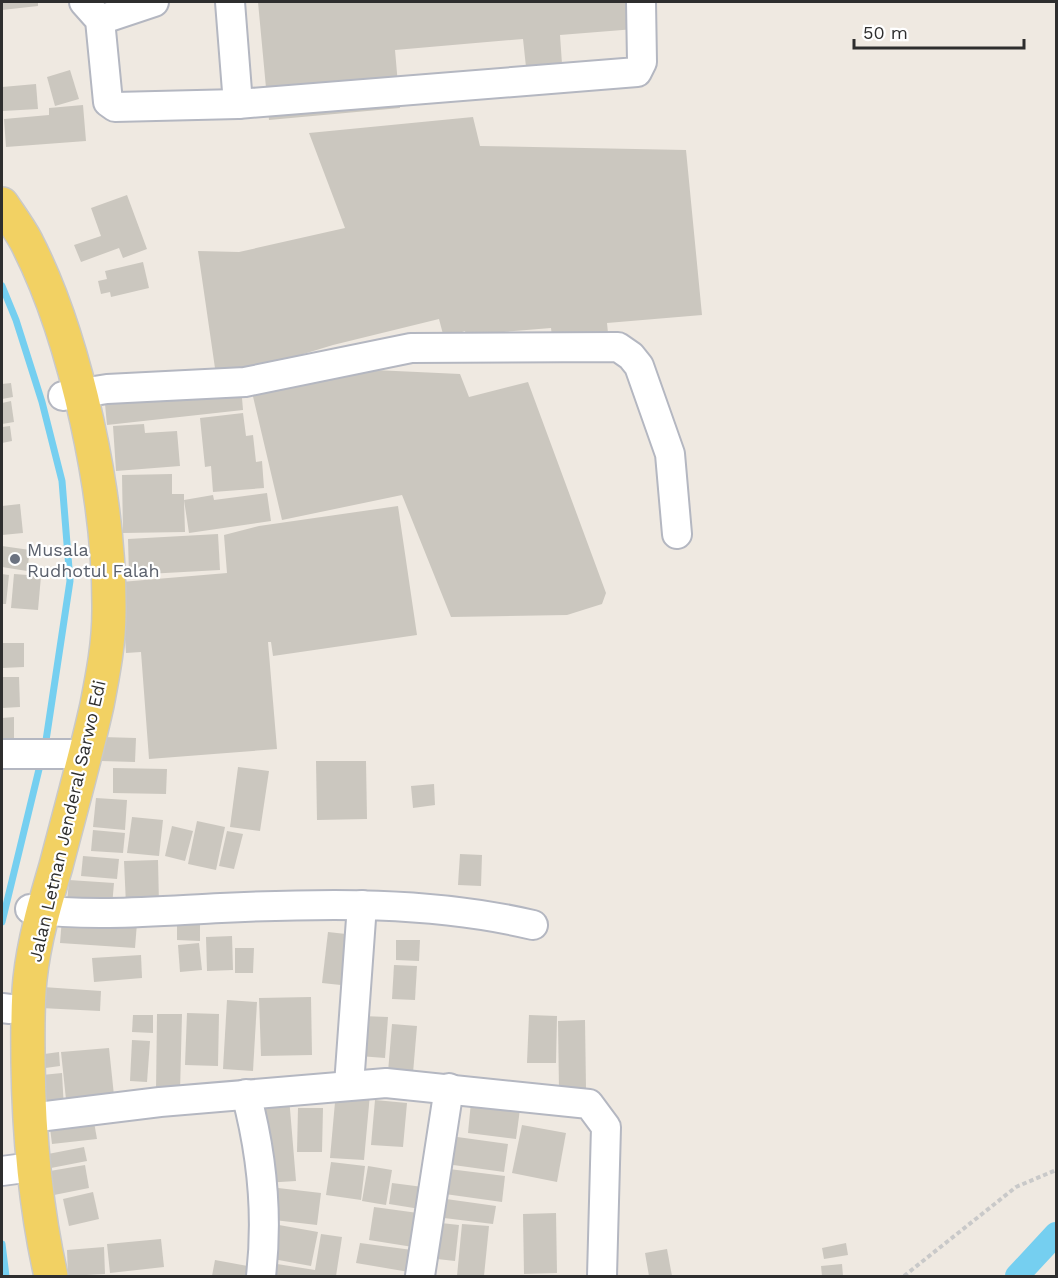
<svg xmlns="http://www.w3.org/2000/svg" width="1058" height="1278" viewBox="0 0 1058 1278" font-family="'Work Sans',sans-serif">
<rect width="100%" height="100%" fill="#efe9e1"/>
<g fill="none" stroke-linecap="round" stroke-linejoin="round">
<g stroke="#75cff0" stroke-width="7">
<path d="M2 286 16 320 42 402 62 481 70 581 45 747"/>
<path d="M2 922 41 761"/>
<path d="M2 1244 6 1276"/>
</g>
<path stroke="#75cff0" stroke-width="24" d="M1017 1276 1056 1234"/>
</g>
<g fill="#cbc7bf">
<path d="M2 2H38V6L2 10Z"/>
<path d="M258 2H633L635 29 560 35 562 64 526 67 523 39 395 50 400 108 269 120Z"/>
<path d="M70 70 79 99 55 106 47 77Z"/>
<path d="M36 84 38 109 3 111 2 87Z"/>
<path d="M83 105 86 141 6 147 4 119 49 115V108Z"/>
<path d="M473 117 480 146 686 150 702 315 607 323 608 333 552 337 551 328 466 335 465 331 444 338 439 319 333 345 247 371 216 375 198 251 239 252 345 228 309 133Z"/>
<path d="M127 195 147 249 123 258 119 248 81 262 74 245 101 236 91 208Z"/>
<path d="M143 262 149 288 111 297 110 292 101 294 98 281 107 279 105 271Z"/>
<path d="M353 369 460 374 469 397 528 382 606 593 602 604 567 615 451 617 402 495 282 520 251 388Z"/>
<path d="M11 383 13 397 2 399V384Z"/>
<path d="M241 386 243 410 107 425 105 404Z"/>
<path d="M11 401 14 422 2 424V403Z"/>
<path d="M243 413 246 436 253 435 256 462 262 461 264 488 213 492 211 466 205 467 200 418Z"/>
<path d="M144 424 145 433 177 431 180 466 116 471 113 426Z"/>
<path d="M10 426 12 441 2 443V427Z"/>
<path d="M172 474V494H184V500L213 495 214 500 267 493 271 521 189 533 184 500 185 532 123 533 122 475Z"/>
<path d="M20 504 23 533 2 535V506Z"/>
<path d="M398 506 417 635 273 656 271 642H268L277 749 149 759 141 652 126 653 121 582 227 573 224 535 259 526Z"/>
<path d="M218 534 220 570 129 575 128 539Z"/>
<path d="M2 546 30 550 27 571 2 567Z"/>
<path d="M2 574 9 575 6 604H2Z"/>
<path d="M14 574 41 576 38 610 11 608Z"/>
<path d="M2 643H24V667L2 668Z"/>
<path d="M2 677H19L20 707 2 708Z"/>
<path d="M14 717V744L2 745V718Z"/>
<path d="M102 737 136 738 135 762 101 761Z"/>
<path d="M316 761H366L367 819 317 820Z"/>
<path d="M238 767 269 771 260 831 230 827Z"/>
<path d="M113 768 167 769 166 794 113 793Z"/>
<path d="M434 784 435 805 413 808 411 786Z"/>
<path d="M96 798 127 800 125 830 93 827Z"/>
<path d="M132 817 163 820 159 856 127 853Z"/>
<path d="M197 821 225 827 216 870 188 864Z"/>
<path d="M172 826 193 831 185 861 165 856Z"/>
<path d="M93 830 125 833 123 853 91 851Z"/>
<path d="M227 831 243 834 234 869 219 866Z"/>
<path d="M460 854 482 855 481 886 458 885Z"/>
<path d="M83 856 119 859 117 879 81 876Z"/>
<path d="M158 860 159 904 126 905 124 861Z"/>
<path d="M69 880 114 883 112 906 67 903Z"/>
<path d="M177 915H200V941L177 940Z"/>
<path d="M62 918 137 923 135 948 60 943Z"/>
<path d="M328 932 355 935 350 986 322 983Z"/>
<path d="M232 936 233 970 207 971 206 937Z"/>
<path d="M396 940H420L419 961 396 960Z"/>
<path d="M199 943 202 970 180 972 178 945Z"/>
<path d="M235 948H254L253 973H235Z"/>
<path d="M141 955 142 978 94 982 92 958Z"/>
<path d="M394 965 417 966 415 1000 392 999Z"/>
<path d="M43 987 101 991 100 1011 41 1008Z"/>
<path d="M311 997 312 1055 261 1056 259 998Z"/>
<path d="M227 1000 257 1002 253 1071 223 1069Z"/>
<path d="M187 1013 219 1014 218 1066 185 1065Z"/>
<path d="M157 1014H182L180 1092H156Z"/>
<path d="M133 1015H153V1033L132 1032Z"/>
<path d="M529 1015 557 1016 556 1063H527Z"/>
<path d="M362 1016 388 1017 385 1058 359 1056Z"/>
<path d="M585 1020 586 1089 559 1090 558 1021Z"/>
<path d="M392 1024 417 1026 413 1073 388 1072Z"/>
<path d="M132 1040 150 1041 147 1082 130 1081Z"/>
<path d="M109 1048 115 1105 67 1109 61 1052Z"/>
<path d="M59 1052 60 1066 38 1069 37 1055Z"/>
<path d="M62 1073 64 1110 44 1111 42 1075Z"/>
<path d="M336 1091 370 1094 364 1160 330 1158Z"/>
<path d="M289 1097 296 1181 264 1183 258 1100Z"/>
<path d="M375 1100 407 1103 403 1147 371 1145Z"/>
<path d="M471 1102 520 1109 516 1139 468 1133Z"/>
<path d="M298 1108H323L322 1152H297Z"/>
<path d="M94 1122 97 1139 52 1144 50 1128Z"/>
<path d="M522 1125 566 1133 557 1182 512 1173Z"/>
<path d="M450 1136 508 1144 504 1172 446 1164Z"/>
<path d="M84 1147 87 1161 51 1168 48 1154Z"/>
<path d="M331 1162 365 1166 361 1200 326 1195Z"/>
<path d="M85 1165 89 1188 54 1195 50 1171Z"/>
<path d="M368 1166 392 1170 386 1205 362 1201Z"/>
<path d="M449 1169 505 1176 502 1202 445 1194Z"/>
<path d="M392 1183 423 1187 420 1209 389 1204Z"/>
<path d="M278 1188 321 1193 317 1225 274 1220Z"/>
<path d="M93 1192 99 1219 69 1226 63 1199Z"/>
<path d="M439 1198 496 1206 493 1224 436 1217Z"/>
<path d="M374 1207 418 1213 413 1247 369 1240Z"/>
<path d="M556 1213 557 1273 524 1274 523 1214Z"/>
<path d="M432 1222 459 1225 455 1261 428 1258Z"/>
<path d="M462 1224 489 1226 484 1276H457Z"/>
<path d="M279 1225 318 1232 311 1266 273 1259Z"/>
<path d="M321 1234 342 1237 336 1276H275L277 1264 315 1270Z"/>
<path d="M161 1239 164 1267 110 1273 107 1244Z"/>
<path d="M360 1243 412 1250 409 1272 356 1263Z"/>
<path d="M846 1243 848 1255 824 1259 822 1248Z"/>
<path d="M104 1247 105 1274 68 1276 67 1250Z"/>
<path d="M667 1249 672 1276H649L645 1253Z"/>
<path d="M215 1260 253 1267 252 1276H212Z"/>
<path d="M842 1264 843 1276H822L821 1266Z"/>
</g>
<g fill="none" stroke-linecap="round" stroke-linejoin="round">
<defs>
<g id="minor">
<path d="M84 2 100 20 108 102 115 107 238 104 637 72 642 62 641 2"/>
<path d="M230 2 238 104"/>
<path d="M100 20 154 2"/>
<path d="M63 396 107 389 245 382 411 348 618 347 631 356 639 366 670 454 677 534"/>
<path d="M2 754H86"/>
<path d="M30 909C93 917 158 911 221 908 325 903 431 901 533 925"/>
<path d="M2 1008 10 1009"/>
<path d="M349 1085 362 905"/>
<path d="M246 1094C262 1154 268 1215 261 1276"/>
<path d="M30 1118 160 1102 386 1083 589 1104 606 1127 602 1276"/>
<path d="M2 1171 32 1167"/>
<path d="M420 1276 449 1088"/>
</g>
<path id="major" d="M2 204C10 216 19 228 26 241 77 340 110 500 109 611 109 643 103 674 97 705 85 759 70 812 56 866 45 903 34 941 30 979 27 1007 28 1035 28 1062 29 1135 35 1205 51 1276"/>
</defs>
<use href="#minor" stroke="#b4b7c1" stroke-width="32"/>
<use href="#major" stroke="#c9c9c9" stroke-width="36"/>
<path stroke="#c9c9c9" stroke-width="4" stroke-dasharray="4.5 3" stroke-linecap="butt" d="M904 1276 1016 1187 1056 1170"/>
<use href="#minor" stroke="#fff" stroke-width="28"/>
<use href="#major" stroke="#f2d163" stroke-width="33"/>
</g>
<circle fill="#6b7280" stroke="#fff" stroke-width="2" cx="15" cy="559" r="6"/>
<g text-anchor="middle" dominant-baseline="central" stroke-width="4.5" stroke-linejoin="round" paint-order="stroke">
<g font-size="18" fill="#5b616d" stroke="#fff" text-anchor="start">
<text x="27" y="549">Musala<tspan x="27" dy="21">Rudhotul Falah</tspan></text>
</g>
<g font-size="18" fill="#2e2e2e" stroke="#fff">
<text transform="translate(67 821) rotate(-77)">Jalan Letnan Jenderal Sarwo Edi</text>
</g>
</g>
<rect width="1058" height="1278" fill="none" stroke="#2e2e2e" stroke-width="6"/>
<path d="M854 39v9h170v-9" fill="none" stroke="#2e2e2e" stroke-width="3"/>
<text x="863" y="39" font-size="18" fill="#2e2e2e" stroke="#ffffff" stroke-width="4.5" paint-order="stroke">50 m</text>
</svg>
